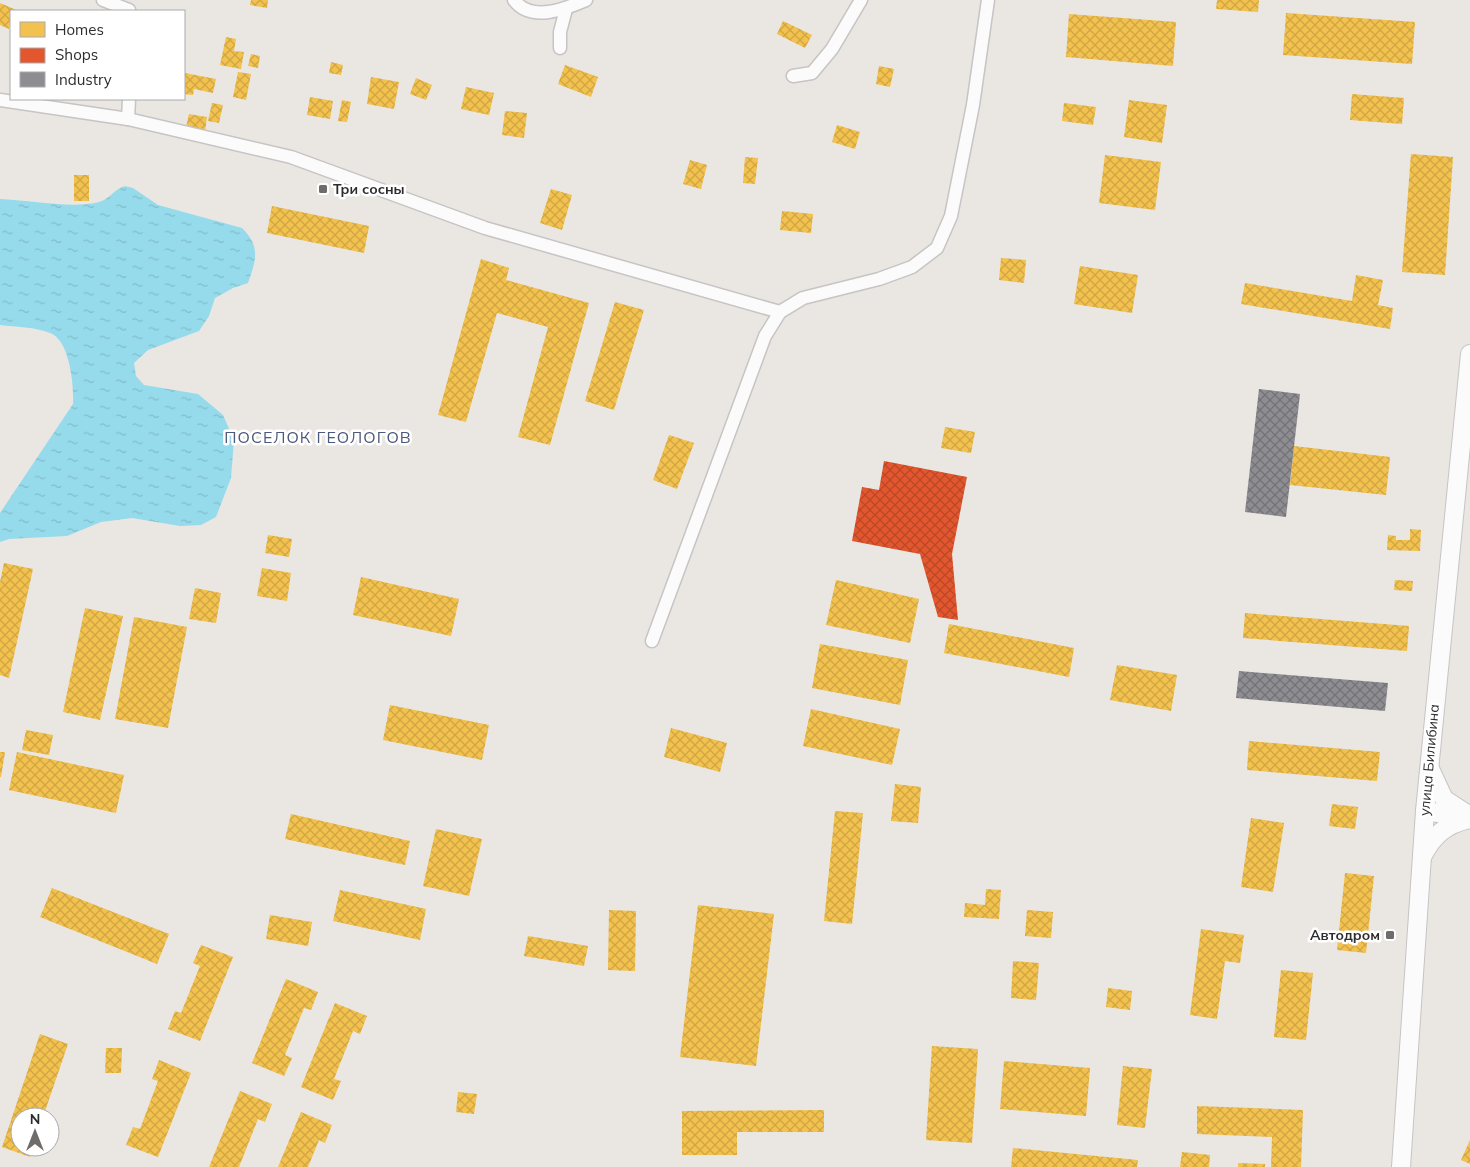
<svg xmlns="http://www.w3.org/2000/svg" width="1470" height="1167" viewBox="0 0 1470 1167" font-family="Mulish,sans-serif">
<defs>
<pattern id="water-ripples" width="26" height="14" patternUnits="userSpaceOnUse" patternTransform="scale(1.25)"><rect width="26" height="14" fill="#96dbeb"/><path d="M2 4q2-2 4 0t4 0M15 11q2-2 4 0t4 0" fill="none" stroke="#81bcca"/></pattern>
<pattern id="homes-cross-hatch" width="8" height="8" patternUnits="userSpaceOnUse" patternTransform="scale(1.25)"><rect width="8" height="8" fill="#f2c14e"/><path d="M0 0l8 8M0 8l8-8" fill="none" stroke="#d0a644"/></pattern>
<pattern id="shops-cross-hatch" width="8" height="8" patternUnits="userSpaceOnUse" patternTransform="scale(1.25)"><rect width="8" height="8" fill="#e4572e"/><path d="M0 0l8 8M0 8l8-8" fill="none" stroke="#b94827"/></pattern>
<pattern id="industry-cross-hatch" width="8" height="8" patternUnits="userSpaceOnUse" patternTransform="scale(1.25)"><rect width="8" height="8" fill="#8d8d92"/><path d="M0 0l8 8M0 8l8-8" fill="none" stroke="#737377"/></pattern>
</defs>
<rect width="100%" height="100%" fill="#eae6e2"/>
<path fill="url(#water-ripples)" d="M125 186 133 188 158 205 242 228C261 247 256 260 248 283L233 288 215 298 209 316 199 331 148 350 134 363 136 376 144 385 198 394 223 415 234 440 231 478 216 517 201 525 180 526 132 518 101 522 67 536 9 539 0 542V513L73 404C74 386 70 340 50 333 35 327 16 327 0 325V199C27 200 74 209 99 202 109 200 114 189 125 186Z"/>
<g fill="url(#homes-cross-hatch)">
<path d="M251 0H268L267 8 250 5Z"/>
<path d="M1217 0H1259L1258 12 1216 9Z"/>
<path d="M0 3 19 11H11L9 29 0 25Z"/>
<path d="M1286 13 1415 22 1412 64 1283 55Z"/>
<path d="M1069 14 1176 22 1173 66 1066 57Z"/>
<path d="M783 21 812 35 805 48 777 34Z"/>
<path d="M226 37 236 39 234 51 244 52 241 69 220 65Z"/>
<path d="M251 54 260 56 258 68 248 66Z"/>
<path d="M331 62 343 65 341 75 329 73Z"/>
<path d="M565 65 598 77 591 97 558 84Z"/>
<path d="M879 66 894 69 890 87 876 84Z"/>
<path d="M238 72 251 74 246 100 233 97Z"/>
<path d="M185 73 216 79 213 93 194 89 193 95 184 94Z"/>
<path d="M371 77 399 82 394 109 367 104Z"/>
<path d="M416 78 432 85 426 100 410 94Z"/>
<path d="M466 87 494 93 489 115 461 109Z"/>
<path d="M1352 94 1404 98 1402 124 1350 120Z"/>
<path d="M310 97 333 101 330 119 307 115Z"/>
<path d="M342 100 351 102 347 122 338 121Z"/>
<path d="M1129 100 1167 105 1162 143 1124 137Z"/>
<path d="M212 103 223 105 219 123 208 121Z"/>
<path d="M1064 103 1096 107 1093 125 1062 121Z"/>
<path d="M505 111 527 113 524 138 502 135Z"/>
<path d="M189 114 207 117 205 131 186 127Z"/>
<path d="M837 125 860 132 855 149 832 142Z"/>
<path d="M1411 154 1453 157 1445 275 1402 272Z"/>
<path d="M1105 155 1161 162 1155 210 1099 203Z"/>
<path d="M745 157 758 158 755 184 743 183Z"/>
<path d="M690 160 707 165 701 189 683 184Z"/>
<rect x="74" y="175" width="15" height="26"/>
<path d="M551 189 572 195 562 230 540 223Z"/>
<path d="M272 206 369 226 364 253 267 233Z"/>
<path d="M782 211 813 214 811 233 780 230Z"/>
<path d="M1001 258 1026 260 1024 283 999 280Z"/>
<path d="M481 259 509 268 506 280 589 303 550 445 518 437 548 327 515 318 497 313 466 422 438 415Z"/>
<path d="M1080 266 1138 275 1132 313 1074 304Z"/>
<path d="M1356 275 1383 280 1378 305 1393 308 1390 329 1241 304 1245 283 1352 301Z"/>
<path d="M615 302 644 310 614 410 585 401Z"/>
<path d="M945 427 975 432 971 453 941 448Z"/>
<path d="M669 435 694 443 677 489 653 480Z"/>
<path d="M1294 446 1390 457 1386 495 1290 485Z"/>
<path d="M1410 529 1421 530 1420 551 1387 550 1388 535 1396 536V540H1410Z"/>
<path d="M268 535 292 539 289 557 265 553Z"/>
<path d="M4 563 33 569 9 678 0 675V582Z"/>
<path d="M262 568 291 573 287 601 257 596Z"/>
<path d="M361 577 459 599 451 636 353 615Z"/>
<path d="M836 580 919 599 910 643 826 625Z"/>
<path d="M1395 580 1413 581 1412 591 1394 590Z"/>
<path d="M195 588 221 593 216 623 189 619Z"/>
<path d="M85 608 123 616 100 720 63 712Z"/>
<path d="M1245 613 1409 626 1407 651 1243 638Z"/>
<path d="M134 617 187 627 168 728 115 719Z"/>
<path d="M949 624 1074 648 1069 677 944 653Z"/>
<path d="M820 644 908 660 900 705 812 688Z"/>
<path d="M1117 665 1177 675 1171 711 1110 700Z"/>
<path d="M390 705 489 725 482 760 383 740Z"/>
<path d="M811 709 900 729 892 765 803 746Z"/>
<path d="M671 728 727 743 720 772 664 757Z"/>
<path d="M26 730 53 735 49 755 22 750Z"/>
<path d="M1249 741 1380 752 1377 781 1247 770Z"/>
<path d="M0 752H5L1 777H0Z"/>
<path d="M17 752 124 775 116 813 9 790Z"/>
<path d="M895 784 921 787 918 823 891 821Z"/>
<path d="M1332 804 1358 807 1355 829 1329 826Z"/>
<path d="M835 811 863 813 852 924 824 921Z"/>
<path d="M291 814 410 841 405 865 285 839Z"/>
<path d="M1251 818 1284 823 1273 892 1241 887Z"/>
<path d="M436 829 482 839 469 896 423 886Z"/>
<path d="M1345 873 1374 876 1366 953 1337 950Z"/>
<path d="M52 888 169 934 157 964 40 917Z"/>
<path d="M986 889 1001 890 999 919 964 917 965 903 985 905Z"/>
<path d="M340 890 426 909 420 940 333 921Z"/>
<path d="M698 905 774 914 756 1066 680 1057Z"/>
<path d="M609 910 636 911 635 971 608 970Z"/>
<path d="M1027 910 1053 912 1051 938 1025 936Z"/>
<path d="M270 915 312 922 308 946 266 939Z"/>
<path d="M1201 929 1244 935 1240 963 1225 961 1217 1019 1190 1015Z"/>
<path d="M528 936 588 946 584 966 524 956Z"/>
<path d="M201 945 233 957 200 1041 168 1029 175 1011 181 1013 200 966 193 963Z"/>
<path d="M1013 961 1039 963 1036 1000 1011 998Z"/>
<path d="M1281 970 1313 973 1306 1040 1274 1037Z"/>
<path d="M286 979 318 992 311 1010 304 1008 285 1055 292 1058 284 1076 252 1063Z"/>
<path d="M1108 988 1132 991 1130 1010 1106 1007Z"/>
<path d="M335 1003 367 1016 360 1034 353 1031 334 1079 341 1081 333 1100 301 1087Z"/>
<path d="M40 1034 68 1044 43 1117H20V1147H33L30 1157 2 1147Z"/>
<path d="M932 1046 978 1049 972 1143 926 1140Z"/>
<path d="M106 1048H122L121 1073H105Z"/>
<path d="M159 1060 191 1073 158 1157 126 1145 133 1127 140 1129 158 1081 152 1079Z"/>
<path d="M1004 1061 1090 1068 1086 1116 1000 1109Z"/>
<path d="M1123 1066 1152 1069 1145 1128 1117 1125Z"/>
<path d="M240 1091 272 1104 265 1122 258 1119 239 1167H209Z"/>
<path d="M458 1092 477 1094 474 1114 456 1112Z"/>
<path d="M1197 1106 1303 1110 1301 1167H1271L1272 1137 1197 1134Z"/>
<path d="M824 1110V1132H737V1155H682V1111Z"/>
<path d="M301 1112 332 1125 325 1143 319 1140 308 1167H278Z"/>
<path d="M1470 1140V1164L1461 1160Z"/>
<path d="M1013 1148 1138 1160 1137 1167H1011Z"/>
<path d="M1182 1152 1210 1155 1209 1167H1180Z"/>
<path d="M1238 1163 1265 1164V1167H1238Z"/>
</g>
<path fill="url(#shops-cross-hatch)" d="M884 461 967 477 952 554 958 620 938 617 920 554 852 541 862 487 879 490Z"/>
<g fill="url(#industry-cross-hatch)">
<path d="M1259 389 1300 394 1286 517 1245 512Z"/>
<path d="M1239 671 1388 683 1385 711 1236 698Z"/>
</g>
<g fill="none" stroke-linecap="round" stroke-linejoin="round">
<defs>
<g id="street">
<path d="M103 0 129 10"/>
<path d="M514 0C531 23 565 9 586 0"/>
<path d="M560 48V32L566 9"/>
<path d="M793 76 812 73 832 49 861 0"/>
<path d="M0 100 128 119 291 157 485 228 780 312"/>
<path d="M128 119 129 99"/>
<path d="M652 641 765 336 780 312 803 298 879 279 912 267 937 248 951 216 973 105 988 0"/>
</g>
<g id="secondary">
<path d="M1430 769 1444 799 1470 816"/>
<path d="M1425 811 1466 817"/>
<path d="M1422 857C1433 835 1446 824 1470 819"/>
<path d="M1401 1167 1425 811 1470 354"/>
</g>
</defs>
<use href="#street" stroke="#c6c4c4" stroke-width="15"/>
<use href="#secondary" stroke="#c6c4c4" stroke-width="20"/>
<use href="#street" stroke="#fcfbfb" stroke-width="12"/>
<use href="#secondary" stroke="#fcfbfb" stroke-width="18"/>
</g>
<g fill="#6e6d6c" stroke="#fff" stroke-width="2">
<rect x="318" y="184" width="10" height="10" rx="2.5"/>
<rect x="1385" y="930" width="10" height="10" rx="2.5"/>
</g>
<g text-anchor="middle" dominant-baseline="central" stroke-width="5" stroke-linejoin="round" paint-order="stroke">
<g font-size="14" font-weight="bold" fill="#2c2c2c" stroke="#fff" text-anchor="start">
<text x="333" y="189">Три сосны</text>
<text x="1380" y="935" text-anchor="end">Автодром</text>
</g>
<g font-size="14" fill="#2c2c2c" stroke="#fff">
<text transform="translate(1429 760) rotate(-85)">улица Билибина</text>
</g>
<g font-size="16" letter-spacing="1" fill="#4c587d" stroke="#fff">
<text x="318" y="437">ПОСЕЛОК ГЕОЛОГОВ</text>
</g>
</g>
<rect x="10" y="10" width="175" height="90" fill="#ffffff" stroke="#ababab"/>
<rect x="20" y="22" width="25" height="15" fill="#f2c14e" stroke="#ababab"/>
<text x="55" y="35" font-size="15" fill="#2c2c2c">Homes</text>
<rect x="20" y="48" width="25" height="15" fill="#e4572e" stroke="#ababab"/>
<text x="55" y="60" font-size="15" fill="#2c2c2c">Shops</text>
<rect x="20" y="72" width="25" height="15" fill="#8d8d92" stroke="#ababab"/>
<text x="55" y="85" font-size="15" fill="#2c2c2c">Industry</text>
<g transform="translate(35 1132)"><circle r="24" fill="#ffffff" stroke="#ababab"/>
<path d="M0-4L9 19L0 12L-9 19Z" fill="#6e6d6c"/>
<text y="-8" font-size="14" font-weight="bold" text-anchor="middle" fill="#2c2c2c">N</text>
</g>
</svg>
